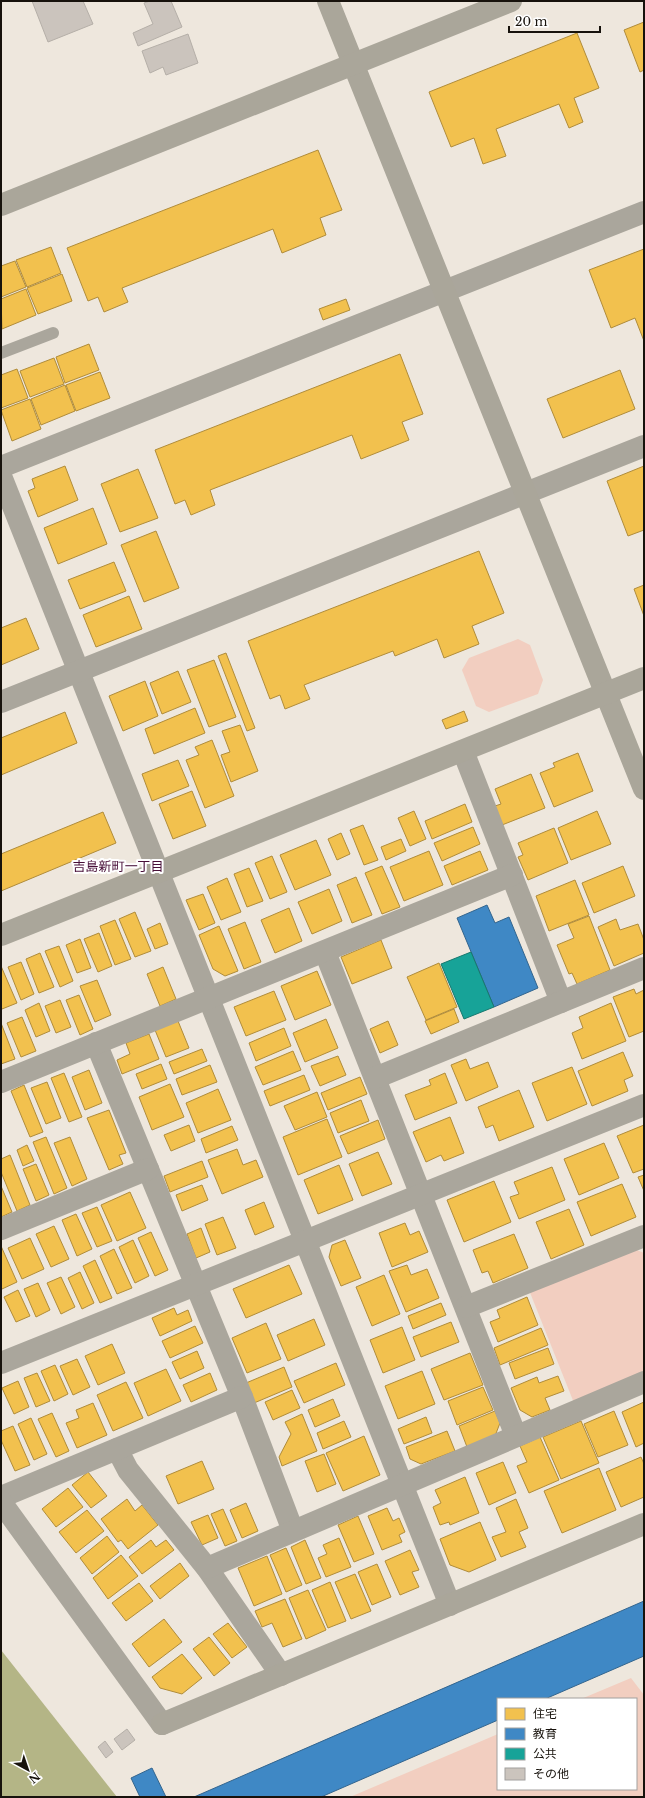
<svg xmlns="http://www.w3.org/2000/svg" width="645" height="1798" viewBox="0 0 645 1798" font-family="'Libre Baskerville','Noto Sans JP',serif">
<rect width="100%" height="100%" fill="#eee7dd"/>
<g fill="#f2cec0">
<path d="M518 639 530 645 543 680 538 694 489 712 476 706 462 670 469 658Z"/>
<path d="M632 1248 644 1253V1373L574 1403 529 1290Z"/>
<path d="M631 1678 644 1695V1797H350L498 1734V1789H636V1699H581Z"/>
</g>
<path fill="#b4b586" d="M1 1650 117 1797H1Z"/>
<g fill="#f2c14e" stroke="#b08c3a">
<path d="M644 22V70L640 72 624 30Z"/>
<path d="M577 33 599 88 574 98 583 122 569 128 559 104 496 129 506 156 483 164 474 138 451 147 429 92Z"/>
<path d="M318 150 342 210 320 218 326 235 282 253 273 229 122 288 128 302 104 312 98 297 88 301 67 248Z"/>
<path d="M51 247 61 273 27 287 16 260Z"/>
<path d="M644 249V341L635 318 611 328 589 270Z"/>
<path d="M15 261 26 287 1 297V266Z"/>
<path d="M62 274 72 301 38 314 27 288Z"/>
<path d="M26 289 36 315 2 329 1 299Z"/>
<path d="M346 299 350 310 323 320 319 309Z"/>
<path d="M89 344 99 370 65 383 56 357Z"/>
<path d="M400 354 423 414 402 422 409 440 361 459 352 435 210 490 215 505 191 515 185 500 175 504 155 450Z"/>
<path d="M54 358 64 384 30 397 20 371Z"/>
<path d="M17 369 28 398 1 408V375Z"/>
<path d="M620 370 635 409 563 438 547 399Z"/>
<path d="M100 372 110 398 76 411 66 385Z"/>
<path d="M65 385 75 411 41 425 31 399Z"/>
<path d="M30 399 41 429 12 441 1 410Z"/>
<path d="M65 466 78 500 38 517 28 491 35 488 32 479Z"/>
<path d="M644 466V530L628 536 607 481Z"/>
<path d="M138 469 158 518 120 532 101 484Z"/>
<path d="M93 508 107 544 58 564 44 528Z"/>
<path d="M156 531 179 588 144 602 121 545Z"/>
<path d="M479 551 504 613 472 626 479 644 444 658 437 639 395 656 393 651 304 685 310 699 285 709 280 695 270 699 248 641Z"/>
<path d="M114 562 126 591 80 609 68 580Z"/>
<path d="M644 585V616L634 589Z"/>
<path d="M129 596 142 629 96 647 83 615Z"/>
<path d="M26 618 39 649 1 665V628Z"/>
<path d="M226 653 255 728 247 731 218 656Z"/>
<path d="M214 660 236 717 209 727 187 670Z"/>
<path d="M178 671 191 702 162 714 150 683Z"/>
<path d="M145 681 158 716 123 731 109 696Z"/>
<path d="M195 708 205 733 154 754 145 729Z"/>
<path d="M464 711 468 721 446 729 442 720Z"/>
<path d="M65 712 77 743 1 775V738Z"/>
<path d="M240 725 258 771 231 782 221 755 230 752 222 731Z"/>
<path d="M212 740 234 796 205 808 186 760 199 755 195 747Z"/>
<path d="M578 753 593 791 554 807 540 773 555 767 553 763Z"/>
<path d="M178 760 189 786 152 801 142 774Z"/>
<path d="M531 774 545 808 502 825 495 806 501 804 495 789Z"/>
<path d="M192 791 206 826 173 839 159 804Z"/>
<path d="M465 804 472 822 432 839 425 821Z"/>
<path d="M414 811 426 839 410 846 398 818Z"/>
<path d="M597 811 611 844 571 860 558 828Z"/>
<path d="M103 812 116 843 1 891V854Z"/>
<path d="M363 825 378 860 364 865 350 830Z"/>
<path d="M473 827 480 844 442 861 434 843Z"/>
<path d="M554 828 568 863 528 880 518 857 523 855 518 843Z"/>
<path d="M341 833 350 854 337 860 328 839Z"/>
<path d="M401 839 406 851 386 860 381 847Z"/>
<path d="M316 840 331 875 295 890 280 855Z"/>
<path d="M429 851 443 885 404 901 390 867Z"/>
<path d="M480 851 488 870 452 885 444 866Z"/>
<path d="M272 856 287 892 270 899 255 863Z"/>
<path d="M382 866 400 907 382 914 365 873Z"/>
<path d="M623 866 635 896 594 913 582 883Z"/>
<path d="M249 868 263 901 247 907 234 874Z"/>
<path d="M356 877 372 915 352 923 337 885Z"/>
<path d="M227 878 241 912 221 920 207 887Z"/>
<path d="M575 880 589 915 549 931 536 896Z"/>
<path d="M329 889 342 921 312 934 298 902Z"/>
<path d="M203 894 215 923 199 930 186 900Z"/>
<path d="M289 908 302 941 275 953 261 920Z"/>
<path d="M135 912 151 951 135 957 119 919Z"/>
<path d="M589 916 610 970 577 984 572 973 569 974 557 945 574 938 568 924Z"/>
<path d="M616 919 620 930 638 924 644 940V953L614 966 598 927Z"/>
<path d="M115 920 131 959 115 965 100 926Z"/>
<path d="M245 922 261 962 244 969 228 929Z"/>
<path d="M160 923 168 944 155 949 147 929Z"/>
<path d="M219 926 238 971 225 976 213 969 199 935Z"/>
<path d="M99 933 112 966 98 972 84 939Z"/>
<path d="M80 939 91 968 77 973 66 945Z"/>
<path d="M381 940 392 968 352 984 341 957Z"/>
<path d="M59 946 73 981 60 987 45 951Z"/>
<path d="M40 953 54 987 39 993 26 959Z"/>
<path d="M21 962 34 994 21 1000 8 967Z"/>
<path d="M439 963 457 1007 426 1020 407 977Z"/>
<path d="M1 966 17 1003 2 1009 1 1006Z"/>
<path d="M163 967 176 999 160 1006 147 974Z"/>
<path d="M317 971 331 1005 295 1020 281 986Z"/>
<path d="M97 980 111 1015 95 1022 80 986Z"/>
<path d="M634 989 636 994 644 990V1031L629 1037 613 997Z"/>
<path d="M274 991 286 1020 246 1036 234 1007Z"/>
<path d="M79 995 93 1029 80 1035 66 1000Z"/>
<path d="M60 1000 71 1027 56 1033 45 1006Z"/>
<path d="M39 1003 50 1031 36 1037 25 1010Z"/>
<path d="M611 1003 626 1041 582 1059 572 1033 583 1028 579 1017Z"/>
<path d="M454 1009 459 1022 431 1034 425 1021Z"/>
<path d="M22 1017 36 1051 21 1057 7 1023Z"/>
<path d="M326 1019 338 1048 305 1062 293 1033Z"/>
<path d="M178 1021 189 1048 166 1057 155 1030Z"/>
<path d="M388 1021 398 1045 380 1053 370 1029Z"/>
<path d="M1 1023 15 1059 1 1064Z"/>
<path d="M284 1028 291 1046 256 1061 249 1043Z"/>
<path d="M149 1034 159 1059 122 1074 117 1060 130 1054 126 1043Z"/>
<path d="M202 1049 207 1061 174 1074 169 1062Z"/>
<path d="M293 1051 301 1070 263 1085 255 1067Z"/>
<path d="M623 1052 633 1076 624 1080 628 1091 592 1106 578 1071Z"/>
<path d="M338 1056 346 1075 320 1086 311 1066Z"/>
<path d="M466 1059 470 1069 488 1062 498 1087 466 1101 451 1065Z"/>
<path d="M161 1064 167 1079 142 1089 136 1074Z"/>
<path d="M210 1065 217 1082 182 1095 176 1079Z"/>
<path d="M572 1067 587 1104 547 1121 532 1083Z"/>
<path d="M89 1070 102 1103 85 1110 72 1077Z"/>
<path d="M64 1073 82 1117 69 1122 51 1078Z"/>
<path d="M445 1073 457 1103 415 1120 405 1095 431 1085 429 1080Z"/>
<path d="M304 1075 310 1090 270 1106 264 1091Z"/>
<path d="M360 1077 367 1094 328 1110 321 1093Z"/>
<path d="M47 1082 61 1118 46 1124 31 1088Z"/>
<path d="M170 1084 184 1117 152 1130 139 1097Z"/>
<path d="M24 1085 43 1132 30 1137 11 1091Z"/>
<path d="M218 1089 231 1120 198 1133 186 1103Z"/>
<path d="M519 1090 534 1127 499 1141 493 1125 486 1128 478 1107Z"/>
<path d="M317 1092 327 1117 295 1130 284 1106Z"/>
<path d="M361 1100 369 1121 338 1133 330 1113Z"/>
<path d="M109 1110 126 1153 119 1155 123 1164 109 1170 87 1118Z"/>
<path d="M450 1117 464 1153 444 1161 441 1155 426 1162 413 1132Z"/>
<path d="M327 1119 342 1157 298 1175 283 1137Z"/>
<path d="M378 1120 385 1139 348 1154 340 1136Z"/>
<path d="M189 1125 195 1141 171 1151 164 1135Z"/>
<path d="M644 1125V1169L633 1173 617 1136Z"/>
<path d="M232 1126 238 1140 206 1153 201 1139Z"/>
<path d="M46 1137 67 1188 54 1194 33 1142Z"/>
<path d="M70 1137 87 1179 72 1186 54 1143Z"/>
<path d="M604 1143 619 1178 579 1195 564 1159Z"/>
<path d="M27 1145 34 1161 23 1166 17 1150Z"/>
<path d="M237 1149 243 1165 256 1160 263 1177 222 1194 208 1160Z"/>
<path d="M378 1152 392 1184 362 1196 349 1164Z"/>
<path d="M10 1155 30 1205 17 1211 1 1172V1159Z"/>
<path d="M202 1161 208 1177 170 1192 164 1176Z"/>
<path d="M36 1164 49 1195 36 1201 23 1169Z"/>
<path d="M339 1165 353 1200 318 1214 304 1180Z"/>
<path d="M552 1167 565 1200 519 1219 510 1197 519 1194 514 1182Z"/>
<path d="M644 1175V1191L638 1177Z"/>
<path d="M494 1181 511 1222 464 1242 447 1200Z"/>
<path d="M622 1184 636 1217 591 1236 577 1202Z"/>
<path d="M202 1185 208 1200 182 1211 176 1195Z"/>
<path d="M1 1186 12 1212 1 1217Z"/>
<path d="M130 1192 146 1228 117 1241 101 1205Z"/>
<path d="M264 1202 274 1227 255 1235 245 1210Z"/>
<path d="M97 1207 112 1241 97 1247 82 1213Z"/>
<path d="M569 1209 584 1245 551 1259 536 1222Z"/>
<path d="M76 1214 92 1249 77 1256 62 1220Z"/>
<path d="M223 1217 236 1248 217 1255 205 1224Z"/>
<path d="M405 1223 410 1235 419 1231 428 1252 392 1267 379 1233Z"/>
<path d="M54 1226 69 1259 51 1267 36 1234Z"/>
<path d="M201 1228 210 1252 196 1258 187 1234Z"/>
<path d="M151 1232 168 1270 155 1276 138 1238Z"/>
<path d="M514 1234 528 1268 493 1283 488 1271 482 1273 473 1250Z"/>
<path d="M30 1238 44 1269 22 1279 8 1248Z"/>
<path d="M133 1240 149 1276 135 1283 119 1247Z"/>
<path d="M345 1240 361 1278 341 1286 329 1257 332 1245Z"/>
<path d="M1 1246 17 1282 2 1289 1 1287Z"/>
<path d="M114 1249 132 1288 117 1294 100 1256Z"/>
<path d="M95 1260 112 1298 100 1303 83 1266Z"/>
<path d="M289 1265 302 1294 246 1318 233 1289Z"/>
<path d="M407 1265 411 1275 427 1269 439 1298 406 1312 389 1271Z"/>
<path d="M80 1272 94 1303 82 1309 68 1278Z"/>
<path d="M384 1275 400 1314 372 1326 356 1287Z"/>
<path d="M61 1277 75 1307 61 1314 47 1283Z"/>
<path d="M38 1283 50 1310 36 1317 24 1289Z"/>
<path d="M18 1290 30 1316 16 1322 4 1297Z"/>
<path d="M527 1297 538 1325 498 1342 490 1322 500 1318 497 1310Z"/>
<path d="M441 1303 446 1315 413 1329 408 1316Z"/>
<path d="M174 1308 177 1315 188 1310 192 1321 160 1336 152 1318Z"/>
<path d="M314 1319 325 1345 288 1361 277 1335Z"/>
<path d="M451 1322 459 1342 421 1357 413 1337Z"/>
<path d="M266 1323 281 1359 247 1373 232 1338Z"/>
<path d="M195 1326 203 1343 170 1358 162 1341Z"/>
<path d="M402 1327 415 1360 383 1373 370 1340Z"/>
<path d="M541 1328 548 1345 500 1365 494 1348Z"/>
<path d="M112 1344 125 1373 98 1385 85 1356Z"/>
<path d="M548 1348 554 1364 515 1379 509 1363Z"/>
<path d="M197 1351 204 1368 180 1379 172 1362Z"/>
<path d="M470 1353 483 1385 444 1400 431 1369Z"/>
<path d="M77 1359 90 1387 73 1395 60 1366Z"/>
<path d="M336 1363 345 1385 304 1403 294 1381Z"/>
<path d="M55 1365 68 1394 54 1401 41 1371Z"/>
<path d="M284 1367 292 1387 254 1403 246 1383Z"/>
<path d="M166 1369 181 1401 148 1416 134 1383Z"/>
<path d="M422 1371 435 1404 398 1419 385 1386Z"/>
<path d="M37 1373 50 1401 36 1407 24 1378Z"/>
<path d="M210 1373 217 1390 191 1402 183 1385Z"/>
<path d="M558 1376 564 1391 545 1398 550 1410 532 1417 520 1410 511 1388 537 1377 539 1383Z"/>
<path d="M18 1381 29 1407 14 1414 2 1388Z"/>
<path d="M126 1382 143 1418 113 1431 97 1395Z"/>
<path d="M483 1387 493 1410 457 1425 448 1401Z"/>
<path d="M292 1390 300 1408 273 1420 265 1402Z"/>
<path d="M333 1399 340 1416 315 1427 308 1410Z"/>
<path d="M644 1402V1443L636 1447 622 1412Z"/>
<path d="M93 1403 107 1435 77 1448 66 1423 79 1418 76 1410Z"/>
<path d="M495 1411 500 1423 495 1436 467 1447 459 1426Z"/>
<path d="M614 1411 628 1445 598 1457 584 1424Z"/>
<path d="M52 1413 69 1451 56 1457 38 1419Z"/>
<path d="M302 1414 317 1451 282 1466 279 1457 291 1434 285 1422Z"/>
<path d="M426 1417 432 1433 404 1444 398 1429Z"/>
<path d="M31 1418 47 1454 34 1460 18 1424Z"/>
<path d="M344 1421 351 1437 323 1449 317 1433Z"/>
<path d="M581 1421 599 1463 561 1479 543 1437Z"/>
<path d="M13 1426 30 1465 15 1471 1 1440V1431Z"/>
<path d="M447 1431 455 1451 421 1464 410 1459 406 1447Z"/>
<path d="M364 1436 380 1475 343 1491 326 1453Z"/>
<path d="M540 1437 559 1480 529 1493 517 1466 527 1462 520 1446Z"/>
<path d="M324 1454 336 1484 317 1492 305 1461Z"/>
<path d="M641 1457 644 1464V1497L621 1507 606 1472Z"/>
<path d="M202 1461 214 1489 178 1504 166 1476Z"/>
<path d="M503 1462 516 1493 489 1505 476 1473Z"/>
<path d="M599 1468 616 1510 562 1533 544 1491Z"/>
<path d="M88 1472 107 1496 91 1508 72 1485Z"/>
<path d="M465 1477 479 1513 450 1525 449 1522 440 1525 433 1507 441 1503 435 1490Z"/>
<path d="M68 1488 83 1507 56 1527 42 1509Z"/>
<path d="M127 1499 135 1511 142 1505 158 1525 128 1549 121 1540 118 1542 101 1519Z"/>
<path d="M516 1499 528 1528 519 1532 526 1547 501 1557 492 1537 506 1532 496 1508Z"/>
<path d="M246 1503 258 1531 242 1538 230 1510Z"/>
<path d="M387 1508 393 1521 399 1518 405 1532 399 1535 402 1542 382 1550 368 1516Z"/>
<path d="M223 1509 237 1541 225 1546 211 1514Z"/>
<path d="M87 1510 104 1531 76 1553 59 1532Z"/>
<path d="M208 1515 218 1538 202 1545 191 1522Z"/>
<path d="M358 1516 374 1554 354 1562 338 1525Z"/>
<path d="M480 1522 496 1560 469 1572 450 1565 440 1539Z"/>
<path d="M107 1536 119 1552 92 1574 80 1558Z"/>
<path d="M339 1538 351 1567 326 1577 318 1558 327 1554 323 1545Z"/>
<path d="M151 1540 156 1547 166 1540 174 1550 142 1574 129 1557Z"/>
<path d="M305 1540 321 1578 306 1584 291 1547Z"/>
<path d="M286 1548 302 1585 286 1592 270 1555Z"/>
<path d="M410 1550 419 1570 412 1572 419 1587 400 1595 385 1561Z"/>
<path d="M121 1555 138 1576 108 1599 93 1578Z"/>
<path d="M267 1556 282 1594 254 1606 238 1568Z"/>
<path d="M180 1563 189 1576 160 1599 150 1586Z"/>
<path d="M377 1564 391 1597 372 1605 358 1572Z"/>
<path d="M355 1574 371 1611 351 1619 335 1582Z"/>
<path d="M330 1582 346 1621 328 1628 312 1590Z"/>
<path d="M139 1583 153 1601 126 1621 112 1603Z"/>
<path d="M308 1590 326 1630 306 1639 289 1598Z"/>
<path d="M285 1599 302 1639 283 1647 272 1623 262 1627 255 1611Z"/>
<path d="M164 1619 182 1642 149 1667 132 1644Z"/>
<path d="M228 1623 247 1647 232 1658 213 1634Z"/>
<path d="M209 1637 230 1663 214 1676 193 1649Z"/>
<path d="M182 1654 202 1678 182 1694 160 1688 152 1677Z"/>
</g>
<g fill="#3f88c5" stroke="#33658e">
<path d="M487 905 495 923 509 917 538 988 494 1007 457 918Z"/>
<path d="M644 1601V1656L545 1699H498V1720L321 1797H194Z"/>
<path d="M152 1768 166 1797H140L131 1778Z"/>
</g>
<path fill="#17a398" stroke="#17786e" d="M471 952 494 1007 464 1019 441 964Z"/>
<g fill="#cbc4bd" stroke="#b5afa8">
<path d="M32 1H83L93 24 48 42Z"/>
<path d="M150 1H171L182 27 138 46 133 33 153 24 144 3Z"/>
<path d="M188 34 198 63 166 75 163 67 150 73 142 51Z"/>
<path d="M127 1729 135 1740 122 1750 114 1739Z"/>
<path d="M105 1741 113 1752 106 1758 98 1747Z"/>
</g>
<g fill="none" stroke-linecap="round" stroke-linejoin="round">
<path stroke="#aaa69c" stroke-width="12" d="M1 353 53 333"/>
<g stroke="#aaa69c" stroke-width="22">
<path d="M1 467 644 212"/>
<path d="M1 476 450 1605"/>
<path d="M1 702 644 446"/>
<path d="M463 751 561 1002"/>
<path d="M325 952 516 1436"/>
<path d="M96 1043 242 1397 293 1531"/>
<path d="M375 1078 644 968"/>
<path d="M1 1082 512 875"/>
<path d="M1 1229 148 1169"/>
<path d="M466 1307 644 1236"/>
<path d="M1 1363 644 1105"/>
<path d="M117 1449 128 1470 207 1568 281 1675"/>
<path d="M1 1497 242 1397"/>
<path d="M1 1502 162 1724"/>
<path d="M207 1568 644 1382"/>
</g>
<g stroke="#aaa69a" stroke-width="22">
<path d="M328 1 644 789"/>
<path d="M1 205 511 1"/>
<path d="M1 935 644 678"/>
<path d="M162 1724 644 1524"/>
</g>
</g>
<g text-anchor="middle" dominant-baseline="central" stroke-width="4" stroke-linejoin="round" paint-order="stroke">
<g font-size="13" fill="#480f38" stroke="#fff">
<text x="118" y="866">吉島新町一丁目</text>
</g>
</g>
<rect width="645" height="1798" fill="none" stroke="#17120c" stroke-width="4"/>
<rect x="497" y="1698" width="140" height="92" fill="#ffffff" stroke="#a2a09e"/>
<rect x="505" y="1708" width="20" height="12" fill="#f2c14e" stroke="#a2a09e"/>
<text x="533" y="1718" font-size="12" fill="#17120c">住宅</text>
<rect x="505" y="1728" width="20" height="12" fill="#3f88c5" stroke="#a2a09e"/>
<text x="533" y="1738" font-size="12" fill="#17120c">教育</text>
<rect x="505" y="1748" width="20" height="12" fill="#17a398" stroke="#a2a09e"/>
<text x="533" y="1758" font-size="12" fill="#17120c">公共</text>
<rect x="505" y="1768" width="20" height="12" fill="#cbc4bd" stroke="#a2a09e"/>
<text x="533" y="1778" font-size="12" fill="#17120c">その他</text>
<g transform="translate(28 1770) rotate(140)" stroke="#ffffff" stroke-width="3" paint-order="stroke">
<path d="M0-3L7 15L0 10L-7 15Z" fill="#17120c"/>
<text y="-6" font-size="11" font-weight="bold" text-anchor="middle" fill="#17120c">N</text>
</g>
<path d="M509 26v6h91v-6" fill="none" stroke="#17120c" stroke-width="2"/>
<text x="515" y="26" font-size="12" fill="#17120c" stroke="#ffffff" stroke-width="3" paint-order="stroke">20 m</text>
</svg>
